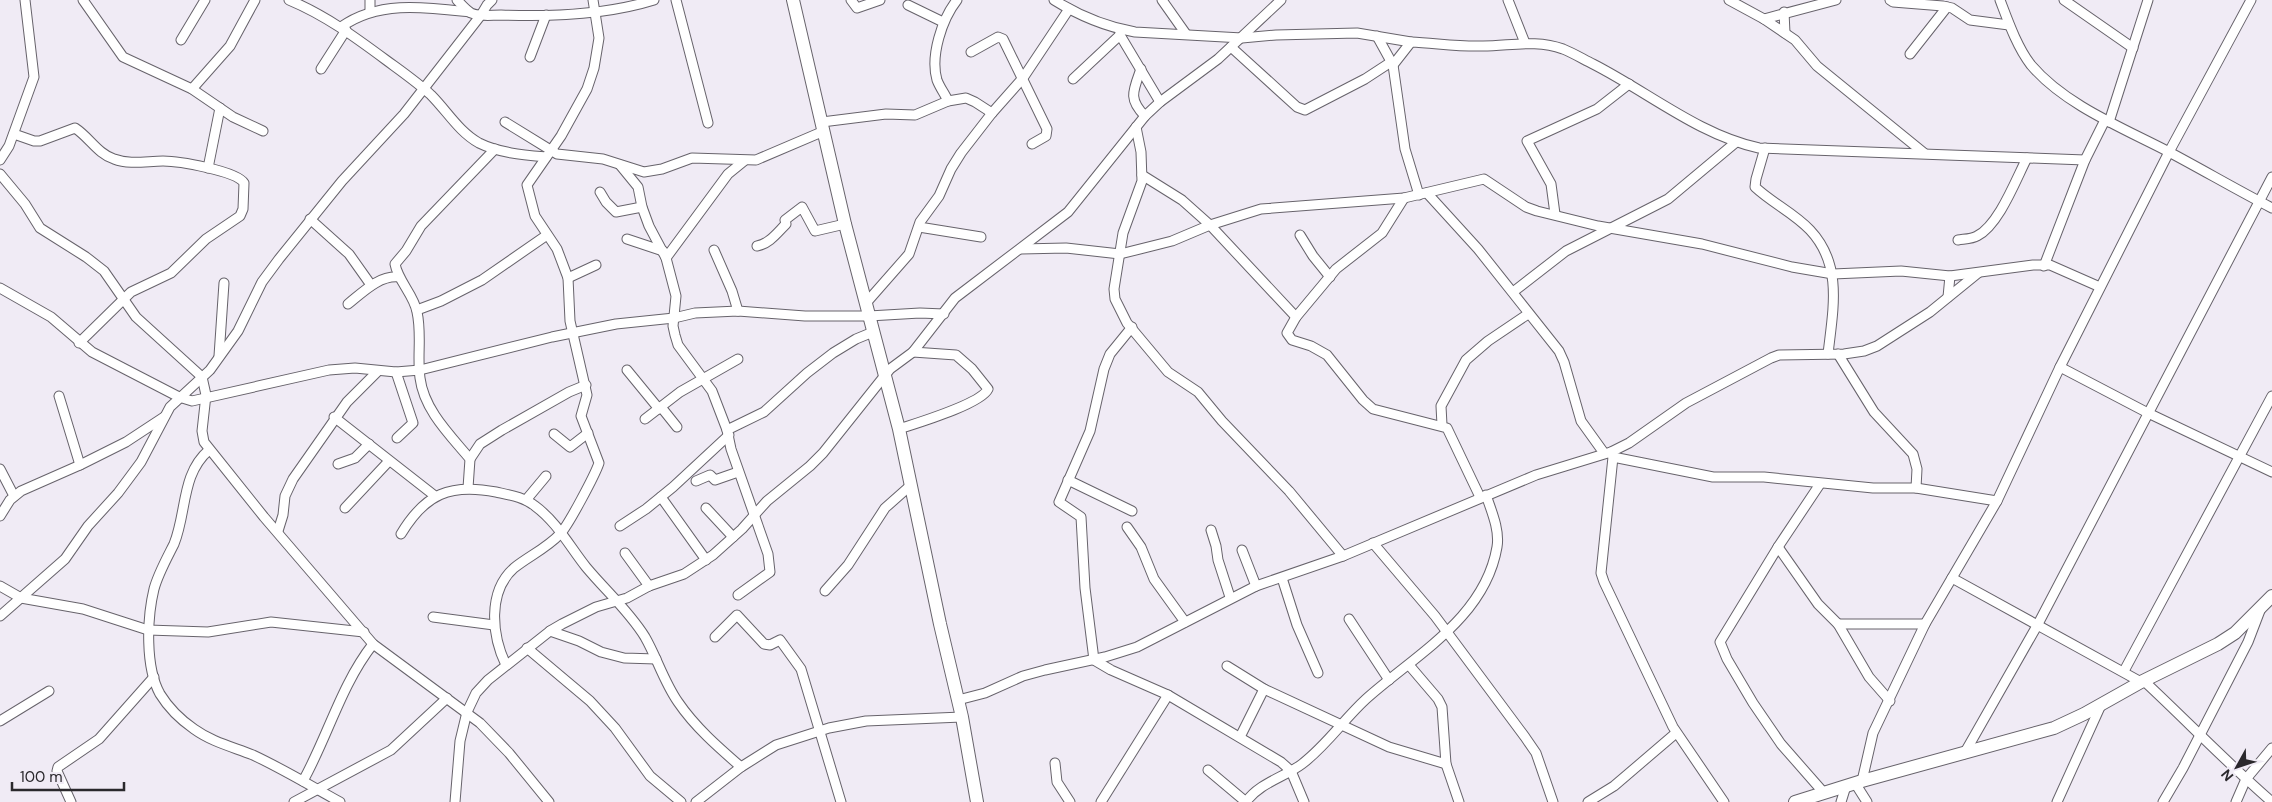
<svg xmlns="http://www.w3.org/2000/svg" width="2272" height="802" viewBox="0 0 2272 802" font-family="'DM Sans',sans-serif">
<rect width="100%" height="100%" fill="#f0ebf5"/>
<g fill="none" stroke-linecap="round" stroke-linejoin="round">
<defs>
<g id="street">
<path d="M83 0 123 57 192 89 233 117 263 131"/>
<path d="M289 0C325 15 355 37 386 60 401 71 417 82 431 95 447 111 459 132 479 143 499 153 524 155 546 157"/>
<path d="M370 0V11"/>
<path d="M457 0C461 4 466 10 471 13 480 17 491 15 501 15 552 17 606 15 654 0"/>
<path d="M676 0 708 123"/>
<path d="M851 0 857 8 880 0"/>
<path d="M1054 0C1078 15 1107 27 1135 32L1242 38 1276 35 1357 33 1411 42"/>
<path d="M1162 0 1186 34"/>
<path d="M1508 0 1525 43"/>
<path d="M1729 0 1764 19 1795 40 1817 66 1924 153"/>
<path d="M1890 0 1893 2 1943 6 1952 8 1970 20 2009 25"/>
<path d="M2000 0C2008 21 2017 47 2031 65 2065 105 2123 128 2169 152 2203 170 2237 190 2272 208"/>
<path d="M2064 0 2133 48"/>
<path d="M908 5 943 22"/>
<path d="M1784 12 1785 33"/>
<path d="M1764 19 1836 0"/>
<path d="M341 27C378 0 426 7 469 12"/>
<path d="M1120 30V35L1160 102"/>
<path d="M1377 36 1393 65 1405 149 1419 195"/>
<path d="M181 40 205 0"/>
<path d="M1231 47 1297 107 1305 110 1365 79 1391 62"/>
<path d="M971 52 998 37 1003 39 1047 129 1046 136 1032 144"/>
<path d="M1910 54 1947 7"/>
<path d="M530 57 546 15"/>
<path d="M1393 65 1411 42C1435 43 1459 47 1483 46 1510 46 1536 39 1563 49 1573 53 1583 59 1593 64 1648 92 1699 135 1759 148L2085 160"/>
<path d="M321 69 346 30"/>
<path d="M1141 69C1133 91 1128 99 1145 116"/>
<path d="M1073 79 1120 35"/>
<path d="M192 89 230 46 255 0"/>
<path d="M948 101C945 94 940 88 937 80 930 56 942 19 957 0"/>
<path d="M505 122 557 154 603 159 644 172 662 169 692 158 756 160 824 131"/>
<path d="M822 122 886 114 915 115 948 101 966 98 975 102 992 113"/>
<path d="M2109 122 2148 0"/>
<path d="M1136 127 1141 152 1142 181 1123 233 1114 289 1115 299 1127 323 1168 372 1198 392 1222 421 1289 491 1343 556"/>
<path d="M14 134 34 141H40L75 128C89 137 98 154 114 159 130 165 147 161 163 161 178 161 237 171 244 183L243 209 240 216 206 239 171 273 131 292 79 343"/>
<path d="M1765 148 1756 179 1755 187C1772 203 1794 213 1810 230 1843 265 1833 309 1828 354"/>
<path d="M0 160 9 146 34 77 25 0"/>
<path d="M620 165 638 187 642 207 649 226 666 258 676 296 673 326 675 335 678 345 712 391 727 430 731 449 768 554 770 572 738 595"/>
<path d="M208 168 220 108"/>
<path d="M0 174 25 204 40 228 86 257 104 271 136 317 202 377 206 395 202 431 204 442 264 517 373 644 480 723 509 753 549 802"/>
<path d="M1142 175 1182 200 1210 225 1296 317"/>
<path d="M600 192 606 202 616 212 642 207"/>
<path d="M1427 193 1478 249 1559 351 1564 362 1581 421 1604 453"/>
<path d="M1404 198 1382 233 1336 269 1296 317 1287 333 1292 340 1311 346 1327 355 1363 400 1373 409 1447 428 1480 497"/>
<path d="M1555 214 1551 184 1527 141 1597 109 1629 84"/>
<path d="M310 219 349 254 371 285"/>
<path d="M919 227 981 237"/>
<path d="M1300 235 1313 256 1330 277"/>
<path d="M627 239 663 251"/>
<path d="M1958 240C1964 239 1972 239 1977 236 1999 225 2016 179 2027 158"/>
<path d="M757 246C769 244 777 233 786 224L785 220 802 207 815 231 845 224"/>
<path d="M1021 249 1066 248 1120 254 1172 241 1210 225 1261 209 1404 198 1484 179 1526 207 1537 211 1598 226 1702 244 1792 267 1833 274 1901 271 1950 276 2033 265H2050L2100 287"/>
<path d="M714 250 732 291 738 311"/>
<path d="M666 258 728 174 744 161"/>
<path d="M2044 266 2085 160 2105 120"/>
<path d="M568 278 596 265"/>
<path d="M0 288 51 317 92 352 179 397 192 401 329 370 355 368 396 372 420 370 552 337 616 324 674 318 695 313 738 311 805 316H869L920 313 944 314"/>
<path d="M1513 292 1566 251 1668 199 1735 143"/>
<path d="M1948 297 1950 276"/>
<path d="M866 303 909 254 920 222 939 196 951 169 961 153 992 113 1023 78 1069 9"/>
<path d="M348 304C362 293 379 275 399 277"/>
<path d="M417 310 441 301 482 280 547 235"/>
<path d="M1132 327 1110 354 1104 369 1090 431 1059 502 1081 517 1085 588 1094 660 1111 670 1168 695 1281 762 1291 771 1304 802"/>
<path d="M1838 354 1874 412 1913 454 1917 469 1916 488"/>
<path d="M219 356 224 283"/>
<path d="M2060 367 2148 413 2272 472"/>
<path d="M627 370 659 409"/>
<path d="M396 372 413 423 397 438"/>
<path d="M59 396 80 465"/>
<path d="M661 407 677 427"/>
<path d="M334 417 435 496"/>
<path d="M645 419 680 392 738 359"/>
<path d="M1442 425 1441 406 1466 360 1488 341 1528 314"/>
<path d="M899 429C917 423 981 404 988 389L972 369 956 355 913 352"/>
<path d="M727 430 764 412 807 373 833 353 856 339 873 332"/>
<path d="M554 434 570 447 588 433"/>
<path d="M209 450C181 474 187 512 174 544 167 558 158 574 154 589 147 618 145 667 160 694 168 707 181 720 194 729 212 742 233 747 253 755 283 769 311 786 340 802"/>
<path d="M1611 452 1613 457 1601 573 1604 582 1673 727 1724 802"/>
<path d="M1613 457 1713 477H1764L1873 488H1916L1997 501"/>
<path d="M470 459 480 444 502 430 569 392 586 385"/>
<path d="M338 464 355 458 369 444"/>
<path d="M0 469 14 496"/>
<path d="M1068 480 1132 511"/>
<path d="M696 481 710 475 715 480 738 472"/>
<path d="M1820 484 1778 547 1720 642 1727 659 1753 703 1781 744 1824 793"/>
<path d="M468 488 470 459C450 435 424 410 420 378 417 356 422 334 417 312 414 295 398 281 395 264L406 251 421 226 495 149"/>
<path d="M661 497 706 560"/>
<path d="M526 500 546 476"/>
<path d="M345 508 389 461"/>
<path d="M706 508 733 537"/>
<path d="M0 516 10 500 21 491 80 465 126 442 164 417"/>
<path d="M620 526 646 509 673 487 729 435"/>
<path d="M1127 527 1141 547 1154 579 1185 622"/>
<path d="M1211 530 1216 546 1218 560 1230 597"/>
<path d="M278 531 283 515 285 496 293 479 347 402 377 372"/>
<path d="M401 534C425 494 450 483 496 492 510 495 524 497 535 506 557 522 570 547 586 567 606 591 629 611 645 637 657 658 664 682 678 702 695 727 718 747 741 767"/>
<path d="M1373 543 1435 616 1525 737 1536 753 1553 802"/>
<path d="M1778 547 1818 604 1838 624 1869 677 1890 701"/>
<path d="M1242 550 1256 586"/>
<path d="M625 553 649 586"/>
<path d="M1282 578 1297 625 1318 673"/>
<path d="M1952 578 2141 682"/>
<path d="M0 586 21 598 83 609 148 630 208 632 271 622 364 632"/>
<path d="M825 591 848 565 885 508 911 485"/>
<path d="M0 616 65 559 88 526 118 493 141 462 170 407 210 370 238 331 262 282 279 259 342 181 404 114 481 15 487 5 492 0"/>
<path d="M433 617 494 625"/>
<path d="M1349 619 1389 680"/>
<path d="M1838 624H1925"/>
<path d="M550 631 579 641 601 652 624 658 656 659"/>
<path d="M715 637 737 615 764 644 770 645 780 640 801 669 841 802"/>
<path d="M527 648 590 701 615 728 650 776 681 802"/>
<path d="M506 665C492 636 487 592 514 568 529 556 547 548 560 534 568 526 595 475 599 463L581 416 587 395 570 321 568 278 557 249 535 216 527 185 561 136 587 89 594 68 599 38 593 0"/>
<path d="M1409 665 1438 699 1442 707 1446 764 1459 802"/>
<path d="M1227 666 1264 689 1389 747 1446 764"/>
<path d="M2124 671 2272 396"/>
<path d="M2144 681C2187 721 2228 764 2272 802"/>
<path d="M958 700 985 693 1023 676 1045 670 1105 657 1137 647 1256 586 1343 556 1536 475 1611 452 1629 443 1686 403 1771 358 1779 355 1844 354 1864 351 1877 346 1930 312 1978 273"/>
<path d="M0 721 49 691"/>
<path d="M1240 737 1264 689"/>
<path d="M1964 754 2038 624 2272 177"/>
<path d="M1055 763 1057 782 1070 802"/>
<path d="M1208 770 1246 802"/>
<path d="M303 781C328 736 341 685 373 644"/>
<path d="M1862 781 1873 733 1925 624 1997 501 2060 367 2169 152 2251 0"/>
<path d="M1855 783 1867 802"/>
<path d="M71 802 57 771 58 767 99 739 154 677"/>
<path d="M294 802 391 750 447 698"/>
<path d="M455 802 460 741 467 712 476 693 488 680 550 631 562 624 596 607 627 598 649 586 684 574 713 555 742 529 767 501 810 466 823 453 890 369 913 352 955 298 1068 212 1145 116 1160 102 1218 59 1281 0"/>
<path d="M696 802 741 767 776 745 829 728 866 721 962 717"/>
<path d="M1101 802 1168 695"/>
<path d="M1246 802C1259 783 1285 777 1302 764 1327 745 1344 719 1366 699 1415 655 1485 618 1497 547 1500 530 1491 510 1486 495"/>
<path d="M1588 802 1614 786 1676 733"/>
<path d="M1841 802 1846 786"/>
<path d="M2057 802 2101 705"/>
<path d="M2163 802 2183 768 2248 642 2261 608"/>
<path d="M2236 802 2246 779 2272 748"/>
</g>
<g id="secondary">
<path d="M793 0 845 224 899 429 940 624 962 717 977 802"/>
<path d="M1795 802 1862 781 2054 728 2084 714 2141 682 2218 644 2235 633 2272 596"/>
</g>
</defs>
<use href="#street" stroke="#67636b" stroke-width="11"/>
<use href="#secondary" stroke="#67636b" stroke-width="14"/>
<use href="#street" stroke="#fff" stroke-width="9"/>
<use href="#secondary" stroke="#fff" stroke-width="12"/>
</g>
<g transform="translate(2237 767) rotate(230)" stroke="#f0ebf5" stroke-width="4" paint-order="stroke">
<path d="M0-4L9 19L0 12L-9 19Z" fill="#2a282c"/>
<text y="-8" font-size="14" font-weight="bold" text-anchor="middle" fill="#2a282c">N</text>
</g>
<path d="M12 782v8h112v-8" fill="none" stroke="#2a282c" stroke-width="2.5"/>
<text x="20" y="782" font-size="15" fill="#2a282c" stroke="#f0ebf5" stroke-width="4" paint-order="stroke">100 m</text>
</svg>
